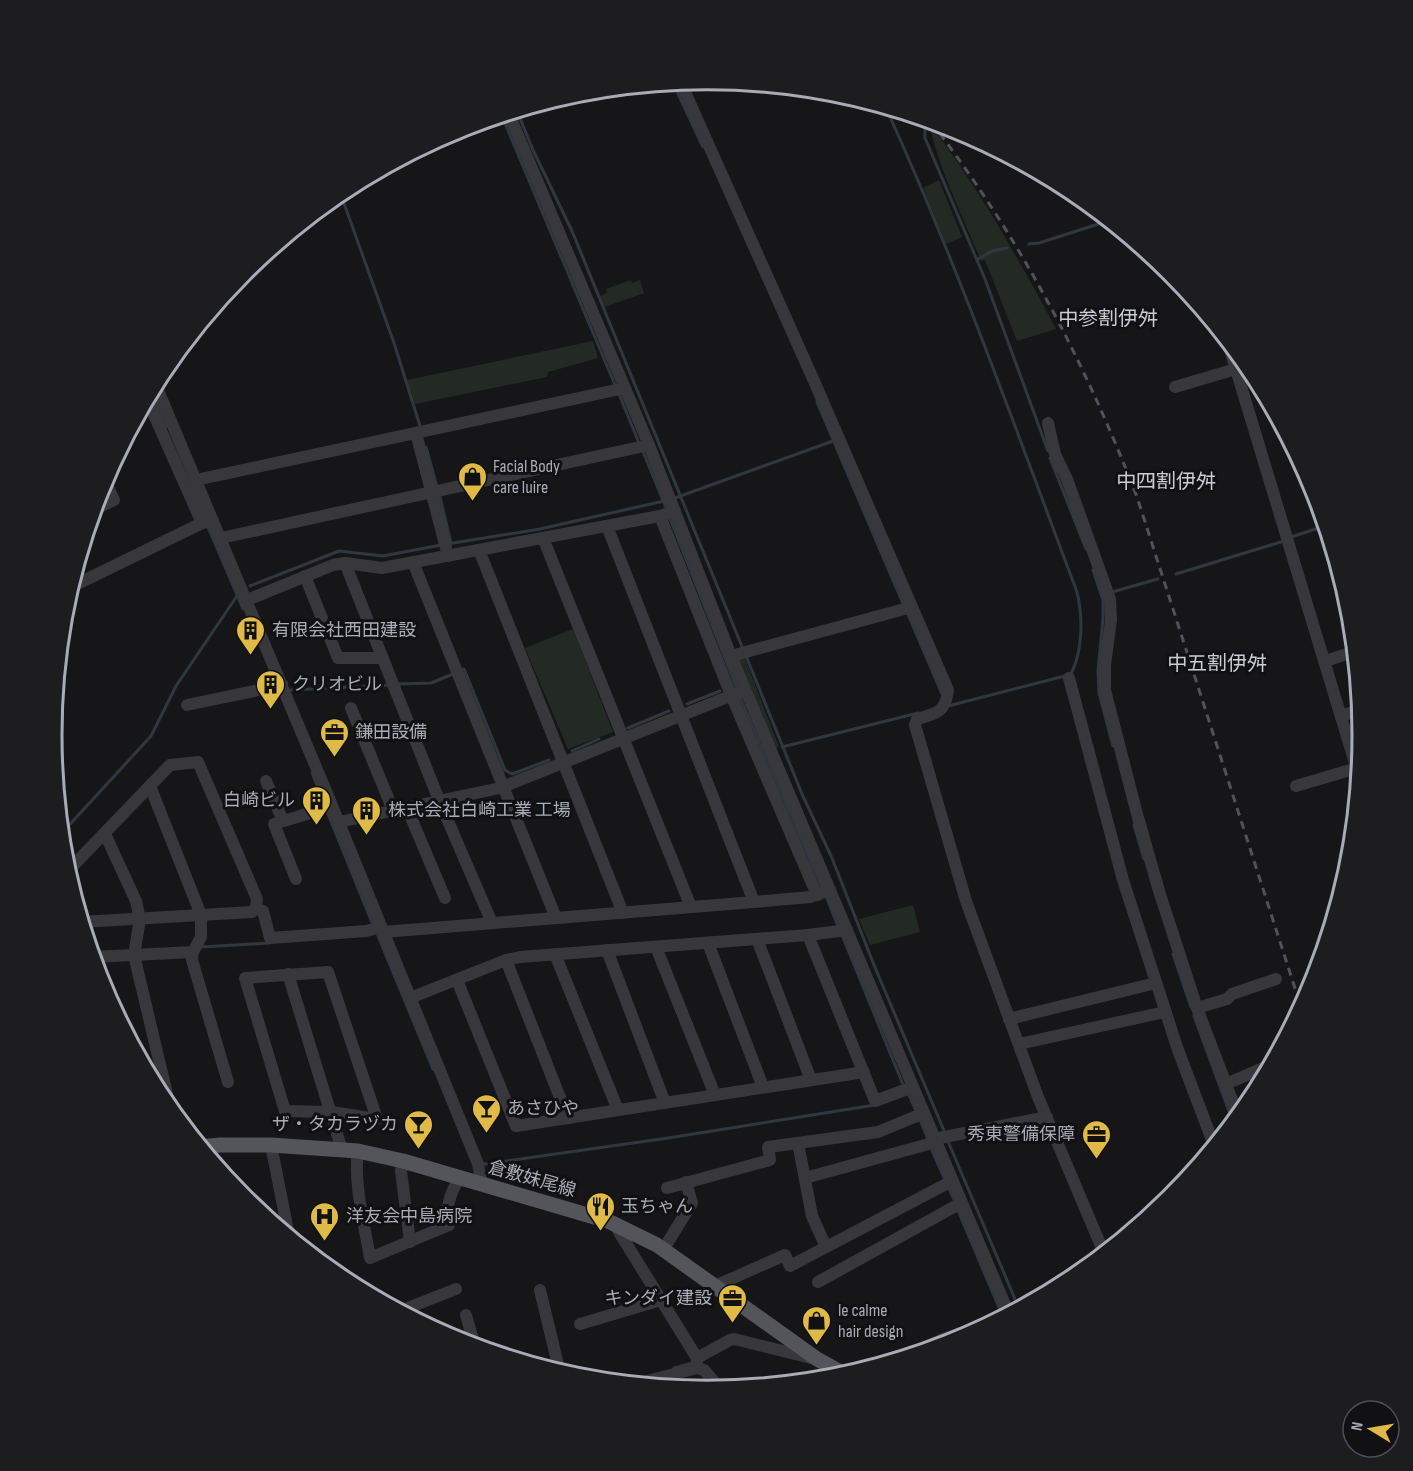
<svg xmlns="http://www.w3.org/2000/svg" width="1413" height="1471" viewBox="0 0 1413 1471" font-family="'Sofia Sans Condensed','Noto Sans JP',sans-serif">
<rect width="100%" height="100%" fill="#161618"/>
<g fill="#232a24">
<path d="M933 128C980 191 1019 259 1056 329L1017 341 985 260 981 261C964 219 942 176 931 132Z"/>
<path d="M939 180 962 237 946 244 923 188Z"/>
<path d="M631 280 632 283 640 280 644 293 605 307 600 296 607 293 606 289Z"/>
<path d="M593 341 598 358 548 372 547 377 415 404 407 380Z"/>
<path d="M573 629 613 732 568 749 525 648Z"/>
<path d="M744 656 779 747 775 748 737 658Z"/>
<path d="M913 905 920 932 870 945 859 919Z"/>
</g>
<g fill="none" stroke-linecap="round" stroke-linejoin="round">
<g stroke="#30383f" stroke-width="3">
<path d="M673 83 703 147"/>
<path d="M886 108C958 266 1016 430 1077 592 1083 617 1083 650 1071 674"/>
<path d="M517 111 533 150 572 231 743 649"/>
<path d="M502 116 615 385"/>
<path d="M930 121 925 127V138L985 279 1048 451"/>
<path d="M340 192 394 343 421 429"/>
<path d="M1029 244 1039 243 1108 221"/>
<path d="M977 260 992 251 1007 248"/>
<path d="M151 391 166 427"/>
<path d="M619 394 639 443"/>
<path d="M817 402 904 606"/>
<path d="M426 447 437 487"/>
<path d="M642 449 667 510"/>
<path d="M1050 458 1086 549"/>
<path d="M439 493 451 543"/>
<path d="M675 498 833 441"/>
<path d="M669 516 737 689"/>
<path d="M208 527 243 609"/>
<path d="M1291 537 1325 526"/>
<path d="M447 544 540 529 664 501"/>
<path d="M1093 570 1103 600V619L1098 670 1099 693 1113 746"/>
<path d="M1176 574 1284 541"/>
<path d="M250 586 339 551 383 556 441 545"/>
<path d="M1112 592 1158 579"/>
<path d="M907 612 942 694"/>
<path d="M746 656 802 794 832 858 874 965 945 1133"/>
<path d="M464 669 505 770 512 774 549 760"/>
<path d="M397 684 431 683 453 674"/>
<path d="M291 690 391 685"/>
<path d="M739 695 823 890"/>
<path d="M687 704 720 691"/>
<path d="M948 706 1065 676"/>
<path d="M628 728 669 711"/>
<path d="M782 747 918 713"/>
<path d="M572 751 599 739"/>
<path d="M312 773 324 803"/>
<path d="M1355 775 1357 782"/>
<path d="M326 809 373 925"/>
<path d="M1134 825 1144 859"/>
<path d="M61 834 151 736 176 686 237 596"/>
<path d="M826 896 839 929"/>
<path d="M376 931 433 1069"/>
<path d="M842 935 904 1087"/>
<path d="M201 947 269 943"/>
<path d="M1173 954 1191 1007"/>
<path d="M1194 1016 1233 1122"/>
<path d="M908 1093 916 1111"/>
<path d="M919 1117 929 1142"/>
<path d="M947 1139 1018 1306 1017 1309"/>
<path d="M931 1148 945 1180"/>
<path d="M485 1164 668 1138 875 1105"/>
<path d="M948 1186 955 1202"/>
<path d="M957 1208 1003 1317"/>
<path d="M359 1290 367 1288 371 1296"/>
<path d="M674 1368 693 1363"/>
<path d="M623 1383 633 1380"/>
</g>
<g stroke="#38383c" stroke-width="12">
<path d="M681 83 814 381 948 690C946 712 936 714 917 719L915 725 966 901 1038 1097 1104 1253"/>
<path d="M509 114 649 445 731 656 1009 1314"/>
<path d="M1228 343 1358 773"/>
<path d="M155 383 331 803 478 1164 482 1185"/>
<path d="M1175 387 1229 371"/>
<path d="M147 399 202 523"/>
<path d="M1048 423 1055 454 1067 479 1110 599 1111 620 1105 665V690L1137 814 1159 891 1197 1008 1238 1116"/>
<path d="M416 433 448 556"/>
<path d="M196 480 625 388"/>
<path d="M93 510 114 500 104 479"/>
<path d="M660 516 731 695 817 895"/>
<path d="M607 526 754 902"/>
<path d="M221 538 649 445"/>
<path d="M543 538 691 907"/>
<path d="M479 550 623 913"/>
<path d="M413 562 556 918"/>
<path d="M345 563 439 800 492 923"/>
<path d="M305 576 338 658H383"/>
<path d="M69 588 202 523 213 521"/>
<path d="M247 600 333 565 345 563 382 568 660 516 675 511"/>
<path d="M731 656 912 607"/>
<path d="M1325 661 1354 652"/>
<path d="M1069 678 1123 880 1178 1050 1214 1145"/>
<path d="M187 705 273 687 282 684"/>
<path d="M351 708 393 810"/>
<path d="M1341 716 1359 710"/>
<path d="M266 781 283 821"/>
<path d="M150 786 201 915V937L193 952 192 960 228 1082"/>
<path d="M1296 786 1357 768"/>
<path d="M407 808 445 898"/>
<path d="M339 822 500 788 745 690"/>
<path d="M105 834 136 901 140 919 134 955 171 1111"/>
<path d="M66 873 170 765 198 762 257 899 256 908 252 912 81 922"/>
<path d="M296 879 274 824 310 813 331 803"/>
<path d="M256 908 263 911 270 938 366 931 381 927"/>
<path d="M383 932 754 902 810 897 830 890"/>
<path d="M808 935 875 1101 913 1087"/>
<path d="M757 939 811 1080"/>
<path d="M708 943 763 1087"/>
<path d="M656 947 715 1095"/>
<path d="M607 950 665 1103"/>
<path d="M555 954 618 1110"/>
<path d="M92 957 193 952"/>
<path d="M506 960 568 1118"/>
<path d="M328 972 377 1119 331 1112 285 1111 245 978Z"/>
<path d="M288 974 342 1150"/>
<path d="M457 980 516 1126 864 1072"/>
<path d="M410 998 506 960 520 957 808 935 847 930"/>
<path d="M1197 1008 1227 999 1232 994 1276 979"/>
<path d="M1009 1019 1156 983"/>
<path d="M1019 1044 1165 1012"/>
<path d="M1226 1084 1270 1065"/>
<path d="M934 1139 1047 1117"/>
<path d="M798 1143 812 1216 826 1247"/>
<path d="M271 1145 289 1236"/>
<path d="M358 1151C353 1181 365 1228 370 1258L449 1225C446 1207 449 1195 459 1179"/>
<path d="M403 1161 401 1171 410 1242"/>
<path d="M805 1178 936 1142"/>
<path d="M667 1188 770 1160 768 1147 878 1132 924 1113"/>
<path d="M618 1226 619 1232 697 1358V1368"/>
<path d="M663 1250 692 1203 686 1182"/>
<path d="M818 1282 961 1203"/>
<path d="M715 1286 785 1255 790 1266 952 1181"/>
<path d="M540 1290 560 1373"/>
<path d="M400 1311 456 1289"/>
<path d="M466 1315 475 1347"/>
<path d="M580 1324 661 1300"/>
<path d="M697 1358 730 1340 734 1339 815 1359"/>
<path d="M903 1358 943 1339 989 1324"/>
<path d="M636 1384 697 1368 704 1370 721 1390"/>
</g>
<path stroke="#54555b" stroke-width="15" d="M200 1147 220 1145H271L358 1151 403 1161 608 1221 657 1245 817 1359 846 1375"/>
<path stroke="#515257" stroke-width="3" stroke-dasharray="8 6" stroke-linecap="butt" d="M931 122C1021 239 1084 360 1137 497L1301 1007"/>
</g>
<defs>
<symbol id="shop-pin" viewBox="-11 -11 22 30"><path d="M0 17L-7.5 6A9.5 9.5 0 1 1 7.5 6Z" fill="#e0ba46" stroke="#111113"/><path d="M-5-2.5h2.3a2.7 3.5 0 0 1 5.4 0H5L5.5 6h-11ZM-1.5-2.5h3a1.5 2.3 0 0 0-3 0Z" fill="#111"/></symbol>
<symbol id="building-pin" viewBox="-11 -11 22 30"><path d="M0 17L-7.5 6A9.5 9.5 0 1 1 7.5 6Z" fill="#e0ba46" stroke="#111113"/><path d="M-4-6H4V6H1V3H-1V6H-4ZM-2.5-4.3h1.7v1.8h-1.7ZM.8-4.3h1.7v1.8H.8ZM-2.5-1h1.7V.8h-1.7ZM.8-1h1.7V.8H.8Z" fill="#111"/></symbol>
<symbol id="office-pin" viewBox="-11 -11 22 30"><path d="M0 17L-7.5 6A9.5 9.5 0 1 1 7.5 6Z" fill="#e0ba46" stroke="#111113"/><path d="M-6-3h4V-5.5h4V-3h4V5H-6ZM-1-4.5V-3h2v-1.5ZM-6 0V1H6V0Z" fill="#111"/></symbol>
<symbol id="bar-pin" viewBox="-11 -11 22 30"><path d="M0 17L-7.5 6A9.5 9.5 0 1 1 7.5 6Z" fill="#e0ba46" stroke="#111113"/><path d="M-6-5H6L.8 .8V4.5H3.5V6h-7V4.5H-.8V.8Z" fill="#111"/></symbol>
<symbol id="restaurant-pin" viewBox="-11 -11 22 30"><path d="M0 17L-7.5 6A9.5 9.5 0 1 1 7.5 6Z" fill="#e0ba46" stroke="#111113"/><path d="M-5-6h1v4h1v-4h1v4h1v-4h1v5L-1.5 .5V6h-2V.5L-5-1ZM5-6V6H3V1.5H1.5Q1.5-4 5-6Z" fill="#111"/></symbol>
<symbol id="hospital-pin" viewBox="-11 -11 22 30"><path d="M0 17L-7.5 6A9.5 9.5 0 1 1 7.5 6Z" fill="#e0ba46" stroke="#111113"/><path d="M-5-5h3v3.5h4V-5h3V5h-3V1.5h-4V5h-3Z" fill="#111"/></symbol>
</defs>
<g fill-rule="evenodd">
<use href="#shop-pin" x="456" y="460" width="33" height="45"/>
<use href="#building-pin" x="234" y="614" width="33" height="45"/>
<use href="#building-pin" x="254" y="668" width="33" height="45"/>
<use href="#office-pin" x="318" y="716" width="33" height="45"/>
<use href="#building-pin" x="300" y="784" width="33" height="45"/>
<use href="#building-pin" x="350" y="794" width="33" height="45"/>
<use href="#bar-pin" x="470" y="1092" width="33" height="45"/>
<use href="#bar-pin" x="402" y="1108" width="33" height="45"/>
<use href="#office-pin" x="1080" y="1118" width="33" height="45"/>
<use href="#restaurant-pin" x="584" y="1190" width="33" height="45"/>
<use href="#hospital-pin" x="308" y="1200" width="33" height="45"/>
<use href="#office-pin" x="716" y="1282" width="33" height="45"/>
<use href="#shop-pin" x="800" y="1304" width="33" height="45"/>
</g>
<g text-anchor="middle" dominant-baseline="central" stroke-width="6" stroke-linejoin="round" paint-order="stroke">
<g font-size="18" fill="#a9acb6" stroke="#111113" text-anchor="start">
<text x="493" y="466">Facial Body<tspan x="493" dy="21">care luire</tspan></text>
<text x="272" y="630">有限会社西田建設</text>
<text x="292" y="684">クリオビル</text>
<text x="355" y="732">鎌田設備</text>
<text x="295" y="800" text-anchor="end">白崎ビル</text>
<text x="388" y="810">株式会社白崎工業 工場</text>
<text x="507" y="1108">あさひや</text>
<text x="398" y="1124" text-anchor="end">ザ・タカラヅカ</text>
<text x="1075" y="1134" text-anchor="end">秀東警備保障</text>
<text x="621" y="1206">玉ちゃん</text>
<text x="346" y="1216">洋友会中島病院</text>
<text x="712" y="1298" text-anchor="end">キンダイ建設</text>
<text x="838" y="1310">le calme<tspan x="838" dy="21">hair design</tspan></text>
</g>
<g font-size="18" fill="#a9acb6" stroke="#111113">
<text transform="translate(532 1179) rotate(16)">倉敷妹尾線</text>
</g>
<g font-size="20" fill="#caccd3" stroke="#111113">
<text x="1108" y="319">中参割伊舛</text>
<text x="1166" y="482">中四割伊舛</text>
<text x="1217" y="664">中五割伊舛</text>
</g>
</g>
<path d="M0 0H1413V1471H0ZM62 735a645 645 0 1 1 1290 0a645 645 0 1 1-1290 0Z" fill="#1d1d20" fill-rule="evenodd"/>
<path fill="none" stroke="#a9acb6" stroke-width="3" d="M62 735a645 645 0 1 1 1290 0a645 645 0 1 1-1290 0Z"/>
<g transform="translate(1371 1429) rotate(281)"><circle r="28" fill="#111113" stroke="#4e4f54" stroke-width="1.5"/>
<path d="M0-4.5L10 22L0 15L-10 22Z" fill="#e0ba46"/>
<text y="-9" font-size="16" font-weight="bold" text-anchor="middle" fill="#a9acb6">N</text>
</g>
</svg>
